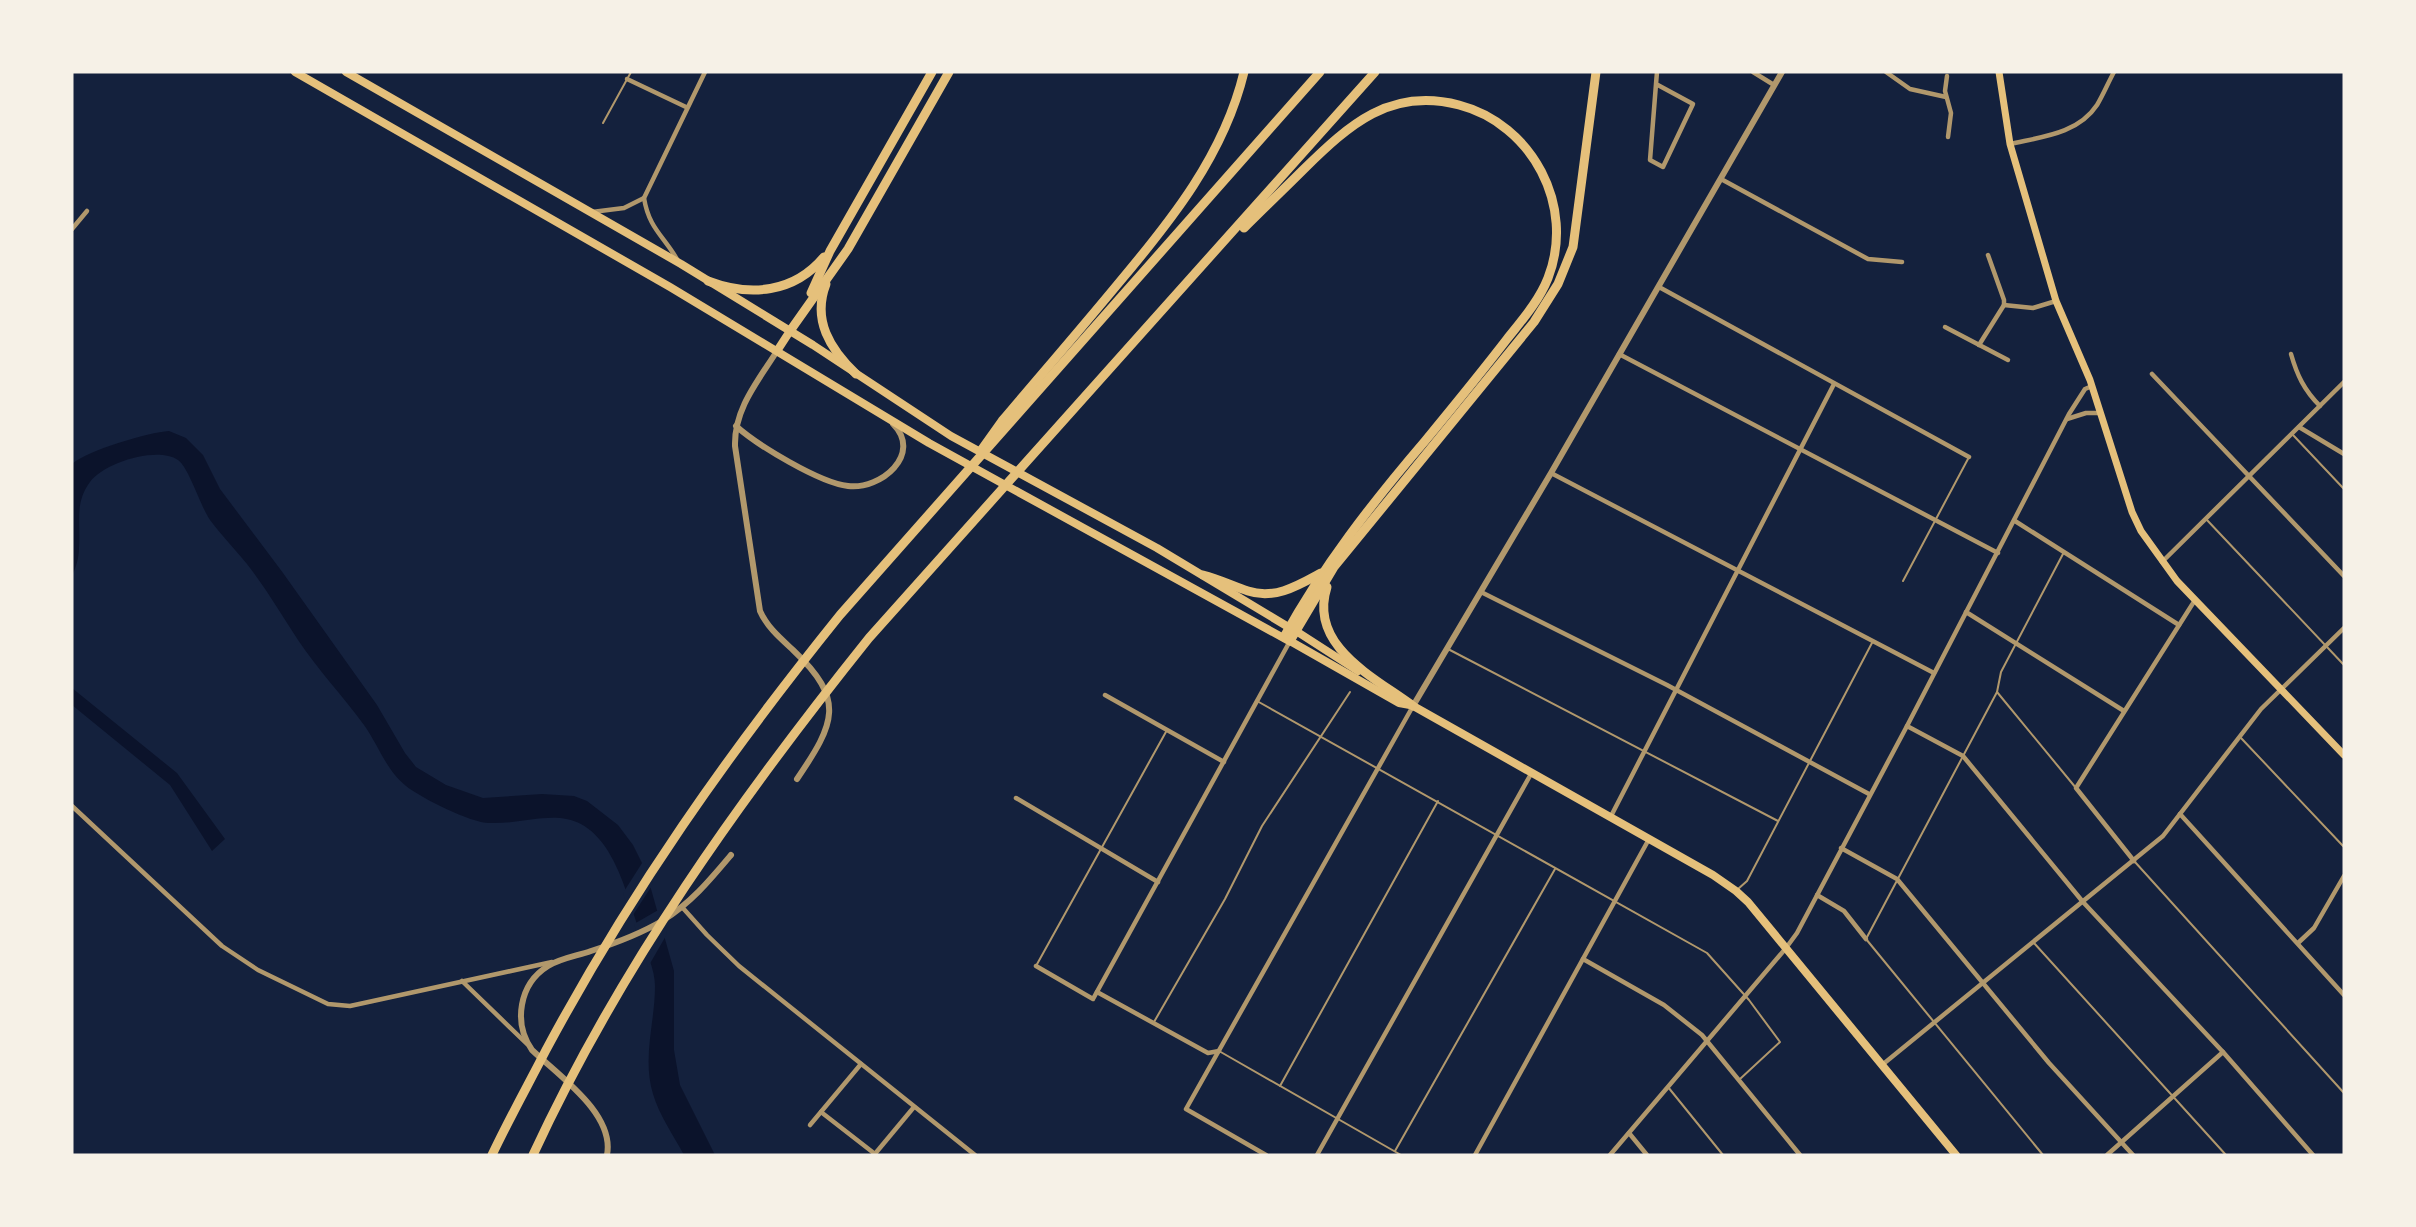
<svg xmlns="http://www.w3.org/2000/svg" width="2416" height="1227" viewBox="0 0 2416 1227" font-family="Karla,sans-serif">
<rect width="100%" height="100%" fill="#14213d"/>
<g fill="#0b132b">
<path d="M169 431 186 438 203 455 220 489 283 573 377 705 405 753 416 767 446 785 483 798 542 794 574 796 587 801 618 825 633 845 646 871 674 971V1050L680 1085 715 1155H684C674 1136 659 1115 653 1094 642 1057 655 1023 655 986 655 969 646 952 641 936 631 908 624 877 608 851 574 798 536 825 489 823 471 823 421 798 406 786 386 770 379 746 364 725 343 696 318 670 298 640 281 614 266 588 247 564 235 549 221 535 210 520 200 505 189 468 178 460 157 446 104 463 90 482 74 503 81 524 79 548 79 558 76 567 72 576V464C86 451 149 432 169 431Z"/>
<path d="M72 688 177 773 225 839 212 851 170 785 72 705Z"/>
</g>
<g fill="#14213d">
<path d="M644 860 653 884 631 918 623 893Z"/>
<path d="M660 909 667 934 648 967 634 924Z"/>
</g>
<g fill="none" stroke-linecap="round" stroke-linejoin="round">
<g stroke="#b1986c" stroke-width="2">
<path d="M603 123 631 72"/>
<path d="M2293 435 2344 489"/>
<path d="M2206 519 2344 665"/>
<path d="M1903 581 1969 457"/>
<path d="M1448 649 1778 821"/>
<path d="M1997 692 2076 788"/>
<path d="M1257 701 1707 953 1749 1000 1780 1042 1740 1079"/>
<path d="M2241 738 2344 847"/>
<path d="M2135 862 2344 1093"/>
<path d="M1738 889 1747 881 1873 641"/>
<path d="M2034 943 2226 1155"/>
<path d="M1036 966 1167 730"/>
<path d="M1154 1022 1225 899 1262 826 1350 692"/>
<path d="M1219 1051 1401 1155"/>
<path d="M1280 1086 1438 801"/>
<path d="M1668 1087 1723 1155"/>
<path d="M1395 1151 1555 869"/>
<path d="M2043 1155 1866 939 1997 692 2001 672 2064 552"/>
</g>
<g stroke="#b1986c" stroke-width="4.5">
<path d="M1753 72 1774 85"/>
<path d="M1886 72 1910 89 1946 97"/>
<path d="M1947 76 1945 91 1951 113 1948 137"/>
<path d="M627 79 686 107"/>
<path d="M1656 84 1693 104 1663 167 1650 160 1656 84 1657 72"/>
<path d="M2010 144C2041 137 2078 134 2097 105 2103 95 2108 83 2114 72"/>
<path d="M1721 179 1868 259 1902 262"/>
<path d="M592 212 624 208 644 198"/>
<path d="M72 229 87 211"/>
<path d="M1988 255 2004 300V305"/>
<path d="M678 261C664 236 649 229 644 198L705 72"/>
<path d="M1659 287 1969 457"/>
<path d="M1945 327 2008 360"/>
<path d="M1979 345 2004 305 2033 308 2056 301"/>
<path d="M1619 354 1998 553"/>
<path d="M2291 354C2297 375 2304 390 2320 406"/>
<path d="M2152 374 2344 576"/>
<path d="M2067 419 2086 413H2101"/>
<path d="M2299 427 2344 454"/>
<path d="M1551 473 1934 673"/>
<path d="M2015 521 2179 625"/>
<path d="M2162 562 2344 382"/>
<path d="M1481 592 1667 685 1869 794"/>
<path d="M1966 612 2124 711"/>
<path d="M1105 695 1224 762"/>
<path d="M1907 726 1963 756 2083 902 2223 1052 2313 1155"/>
<path d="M1016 798 1158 882"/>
<path d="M72 806 222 946 258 970 328 1004 350 1006 552 962"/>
<path d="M2180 814 2344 995"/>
<path d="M1610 818 1834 384"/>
<path d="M1841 848 1897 879 2049 1063 2133 1155"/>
<path d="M2134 861 2076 788 2195 600"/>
<path d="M1817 895 1844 911 1866 939"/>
<path d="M682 907 707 935 739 966 975 1155"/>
<path d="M2298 943 2314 928 2344 876"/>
<path d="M1583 959 1664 1005 1702 1035 1800 1155"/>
<path d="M1036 966 1093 999 1290 641"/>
<path d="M462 981 527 1044"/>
<path d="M1097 992 1208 1053 1219 1051"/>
<path d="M1882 1065 2163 836 2261 709 2344 628"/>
<path d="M821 1112 875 1154"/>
<path d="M810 1125 861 1064"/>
<path d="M1629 1133 1647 1155"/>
<path d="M874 1155 914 1107"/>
<path d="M1266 1155 1186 1109 1413 706"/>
<path d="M1317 1155 1531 774"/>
<path d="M1475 1155 1649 839"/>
<path d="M1610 1155 1786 948 1797 933 1907 726 2069 414 2085 389 2092 386"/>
<path d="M2107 1155 2223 1052"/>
</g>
<g stroke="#b1986c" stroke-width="6">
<path d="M777 351C758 381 734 409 735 446L760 611C767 627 780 638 793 650 846 700 835 723 797 779"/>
<path d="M736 426C757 445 820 483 848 486 881 490 923 454 893 424"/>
<path d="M1413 706 1551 473 1782 72"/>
<path d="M607 1155C615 1114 559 1076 532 1050 513 1023 519 984 548 966 561 958 577 956 591 951 616 943 640 934 662 921 691 903 710 880 731 855"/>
</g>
<path stroke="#e5c07b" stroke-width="7" d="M1999 72 2010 144 2056 301 2090 380 2132 512 2141 531 2177 581 2344 755"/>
<g stroke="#e5c07b" stroke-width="8">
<path d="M1296 631 1358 671"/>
<path d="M1290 641 1399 703 1410 705"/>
<path d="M1408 703 1713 875 1736 891 1748 902 1956 1155"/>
</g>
<g stroke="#e5c07b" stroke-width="8">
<path d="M295 72 670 287 929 443 1289 641"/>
<path d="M346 72 681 264 813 345 951 436 1157 548 1295 631"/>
<path d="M777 351 790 331"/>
</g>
<g stroke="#e5c07b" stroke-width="9">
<path d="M1244 228C1264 208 1284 189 1304 169 1349 125 1390 87 1459 105 1532 124 1576 206 1548 278 1539 301 1522 320 1507 339 1480 374 1453 407 1425 441 1372 503 1323 566 1284 637"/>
<path d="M708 281C750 297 794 293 824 257"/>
<path d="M826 284C812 320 830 349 856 374"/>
<path d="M811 293 830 251 932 72"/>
<path d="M790 331 848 249 949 72"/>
<path d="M982 449 1002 421C1040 376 1079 331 1117 285 1171 221 1224 155 1244 72"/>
<path d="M1203 575C1219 579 1233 586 1248 591 1275 600 1299 585 1321 573"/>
<path d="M1327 587C1308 646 1374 677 1413 706"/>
<path d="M1290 641 1334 567 1534 322 1558 284 1573 247 1596 72"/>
<path d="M492 1155C509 1119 528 1085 546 1050 630 893 728 754 840 615L1320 72"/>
<path d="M533 1155C620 967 740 799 869 638L1375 72"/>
</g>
</g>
<rect width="2416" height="1227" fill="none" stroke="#f6f1e7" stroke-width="147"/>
</svg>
